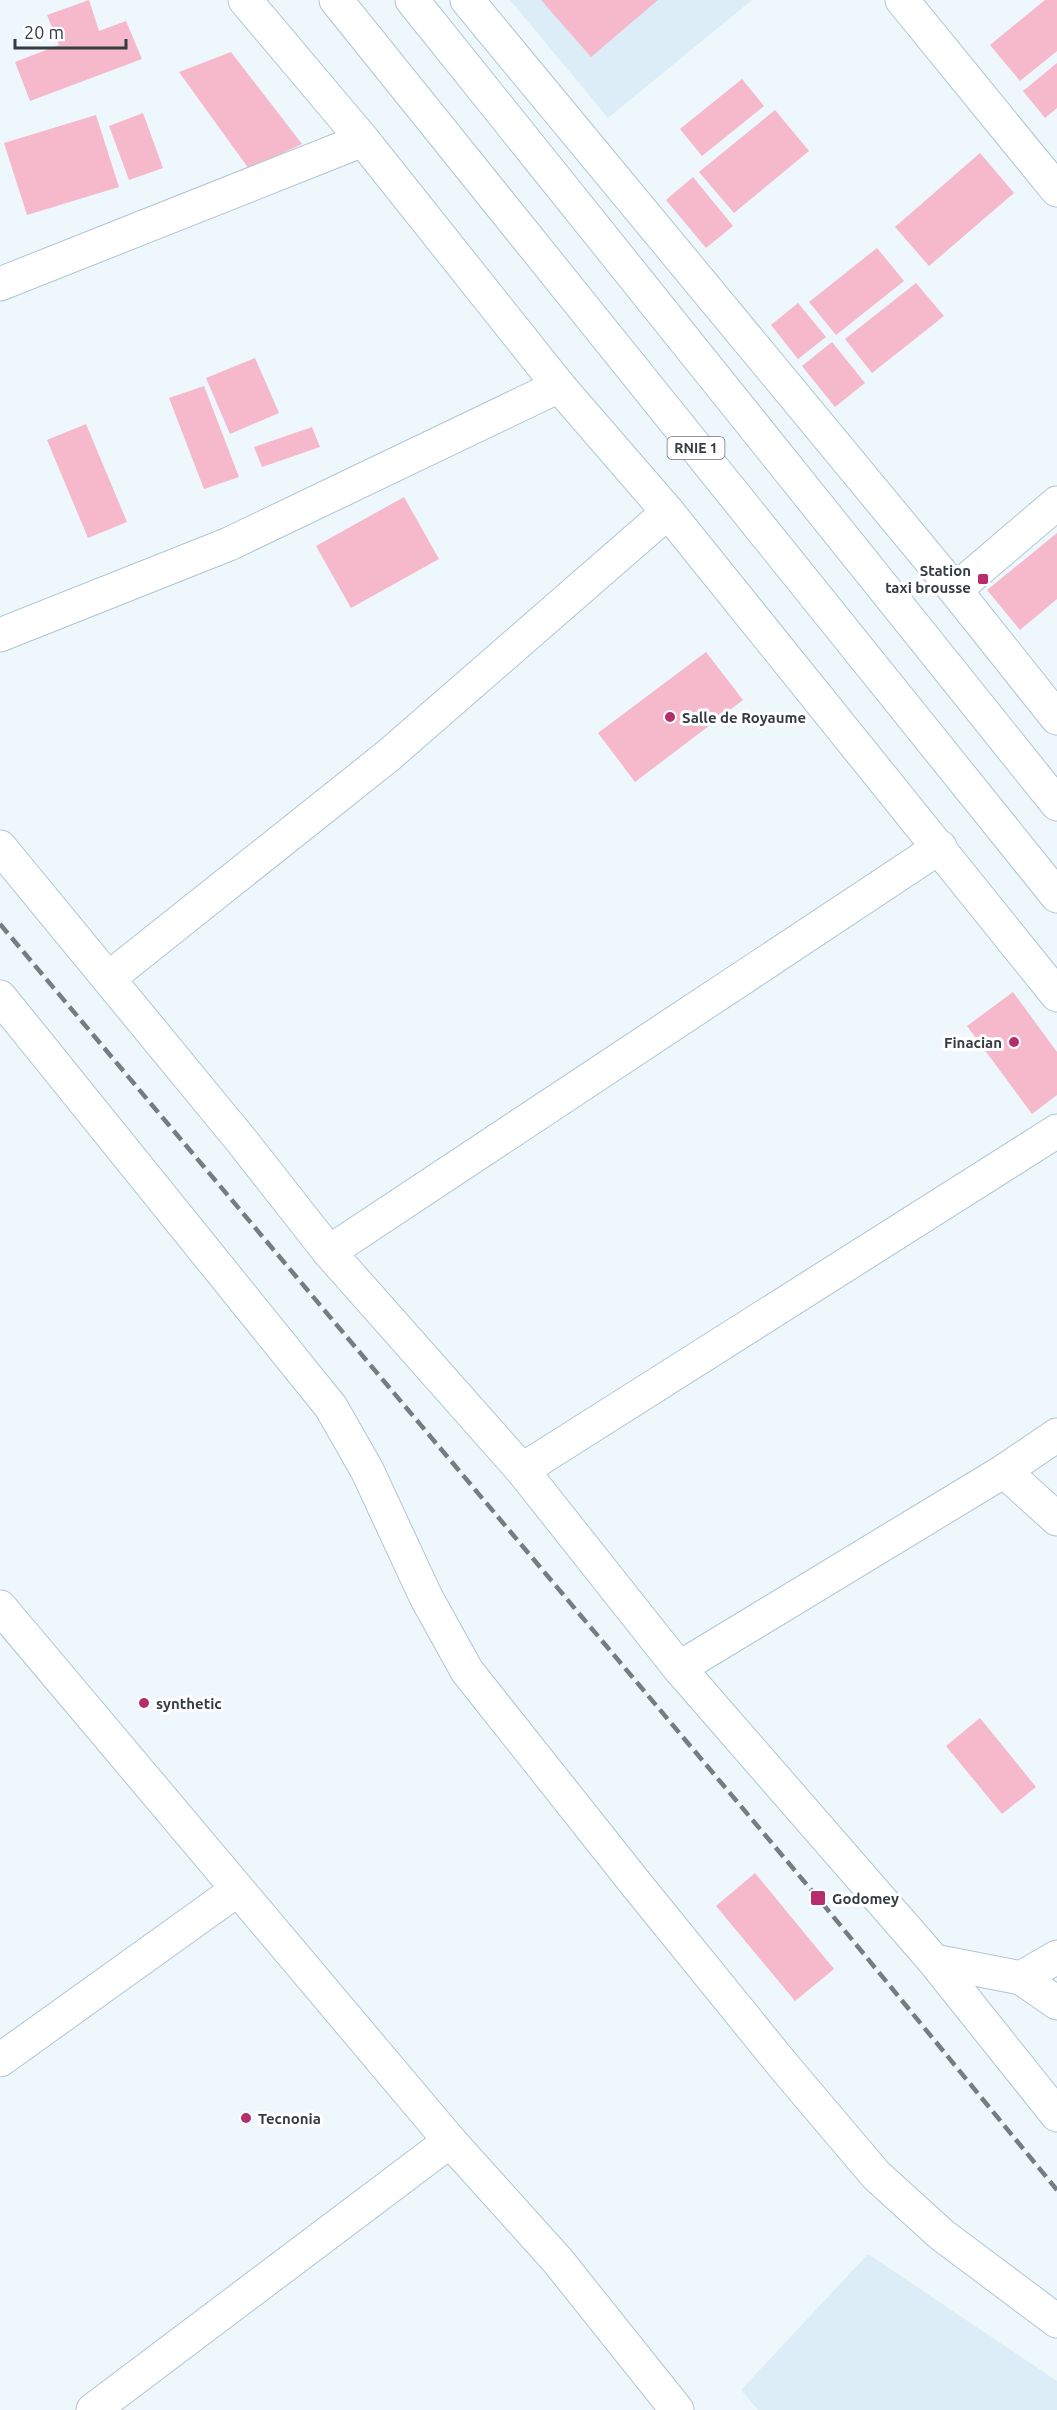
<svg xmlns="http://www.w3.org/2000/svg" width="1057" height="2410" viewBox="0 0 1057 2410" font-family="Ubuntu,sans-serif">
<rect width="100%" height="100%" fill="#eef7fc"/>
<g fill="#dcedf8">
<path d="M510 0H752L608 118Z"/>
<path d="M868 2254 1057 2381V2410H758L741 2390Z"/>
</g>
<g fill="#f6b8cb">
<path d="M89 0 99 31 126 21 142 59 30 101 15 62 59 45 47 15Z"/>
<path d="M541 0H658L591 57Z"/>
<path d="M1045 0H1057V51L1020 81 990 45Z"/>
<path d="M231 52 302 144 249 169 179 72Z"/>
<path d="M1057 63V108L1045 118 1023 91Z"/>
<path d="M742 79 764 106 702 156 680 129Z"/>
<path d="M775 110 809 151 734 213 699 172Z"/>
<path d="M143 113 163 168 129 180 109 126Z"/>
<path d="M96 115 119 187 27 215 4 143Z"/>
<path d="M980 153 1014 193 929 266 895 227Z"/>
<path d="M693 177 733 226 706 248 666 200Z"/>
<path d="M877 248 904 281 836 335 809 302Z"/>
<path d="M916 283 944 316 872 373 845 339Z"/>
<path d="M798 303 826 337 798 359 771 325Z"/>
<path d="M832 342 865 383 835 407 802 366Z"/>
<path d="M255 358 279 413 230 434 206 378Z"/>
<path d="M204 386 239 477 204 489 169 398Z"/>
<path d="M86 424 127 522 88 538 47 440Z"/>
<path d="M312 427 320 447 262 467 254 447Z"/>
<path d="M404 497 439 559 351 608 316 546Z"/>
<path d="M1057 533V599L1020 630 987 590Z"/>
<path d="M706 652 743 700 635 782 598 733Z"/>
<path d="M1013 992 1057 1052V1095L1032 1114 967 1026Z"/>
<path d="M980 1718 1036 1787 1002 1814 946 1746Z"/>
<path d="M755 1873 834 1969 795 2001 716 1906Z"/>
</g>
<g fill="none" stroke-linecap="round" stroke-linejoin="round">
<defs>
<g id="minor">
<path d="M245 0 363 140 559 386 668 512 1057 995"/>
<path d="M467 0 955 590 1057 718"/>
<path d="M902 0 1057 190"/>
<path d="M0 284 363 140"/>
<path d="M955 590 1057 503"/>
<path d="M0 635 229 544 559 386"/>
<path d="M109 978 389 755 668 512"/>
<path d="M329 1252 940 847"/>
<path d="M522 1470 1057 1131"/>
<path d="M1004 1471 1057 1519"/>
<path d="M679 1668 1004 1471 1057 1435"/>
<path d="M934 1961 1021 1978 1057 2003"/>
<path d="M1021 1978 1057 1957"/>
<path d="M0 2060 237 1890"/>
<path d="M93 2410 450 2141"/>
</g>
<g id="major">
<path d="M0 847 241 1140 329 1252 522 1470 679 1668 934 1961 1057 2115"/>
<path d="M0 997 331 1407 367 1470 426 1597 467 1671 636 1884 782 2064 876 2175 942 2235 1057 2321"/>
<path d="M0 1607 450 2141 558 2261 677 2410"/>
</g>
<g id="highway">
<path d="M336 0 1057 896"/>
<path d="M412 0 1057 804"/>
</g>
</defs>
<use href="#minor" stroke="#b0c5d3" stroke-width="35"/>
<use href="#major" stroke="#b0c5d3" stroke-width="35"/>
<use href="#highway" stroke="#b0c5d3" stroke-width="35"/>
<use href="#minor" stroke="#fff" stroke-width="33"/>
<use href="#major" stroke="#fff" stroke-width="33"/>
<use href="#highway" stroke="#fff" stroke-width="33"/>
<path stroke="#747d82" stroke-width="4.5" stroke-dasharray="12 6" stroke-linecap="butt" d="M0 924 818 1898 1057 2190"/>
</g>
<g fill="#b62d6b" stroke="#fff" stroke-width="2">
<rect x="977" y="573" width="12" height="12" rx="3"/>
<circle cx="670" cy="717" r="6"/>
<circle cx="1014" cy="1042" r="6"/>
<circle cx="144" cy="1703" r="6"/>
<rect x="810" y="1890" width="16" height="16" rx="3"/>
<circle cx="246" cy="2118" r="6"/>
</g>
<g text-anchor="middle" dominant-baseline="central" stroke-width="6" stroke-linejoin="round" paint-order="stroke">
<rect fill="#fff" stroke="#70767a" stroke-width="1.5" x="667.5" y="437" width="57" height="22" rx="4.5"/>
<g font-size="14" font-weight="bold" fill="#333c41">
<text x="696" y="448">RNIE 1</text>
</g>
<g font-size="15" font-weight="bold" fill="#333c41" stroke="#fff" text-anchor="start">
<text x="971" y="570" text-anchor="end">Station<tspan x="971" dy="17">taxi brousse</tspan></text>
<text x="682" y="717">Salle de Royaume</text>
<text x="1002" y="1042" text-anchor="end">Finacian</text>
<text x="156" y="1703">synthetic</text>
<text x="832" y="1898">Godomey</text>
<text x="258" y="2118">Tecnonia</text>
</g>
</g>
<path d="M15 39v9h111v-9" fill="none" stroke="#333c41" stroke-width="3"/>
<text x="24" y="39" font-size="18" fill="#333c41" stroke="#ffffff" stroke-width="4.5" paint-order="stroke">20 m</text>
</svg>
